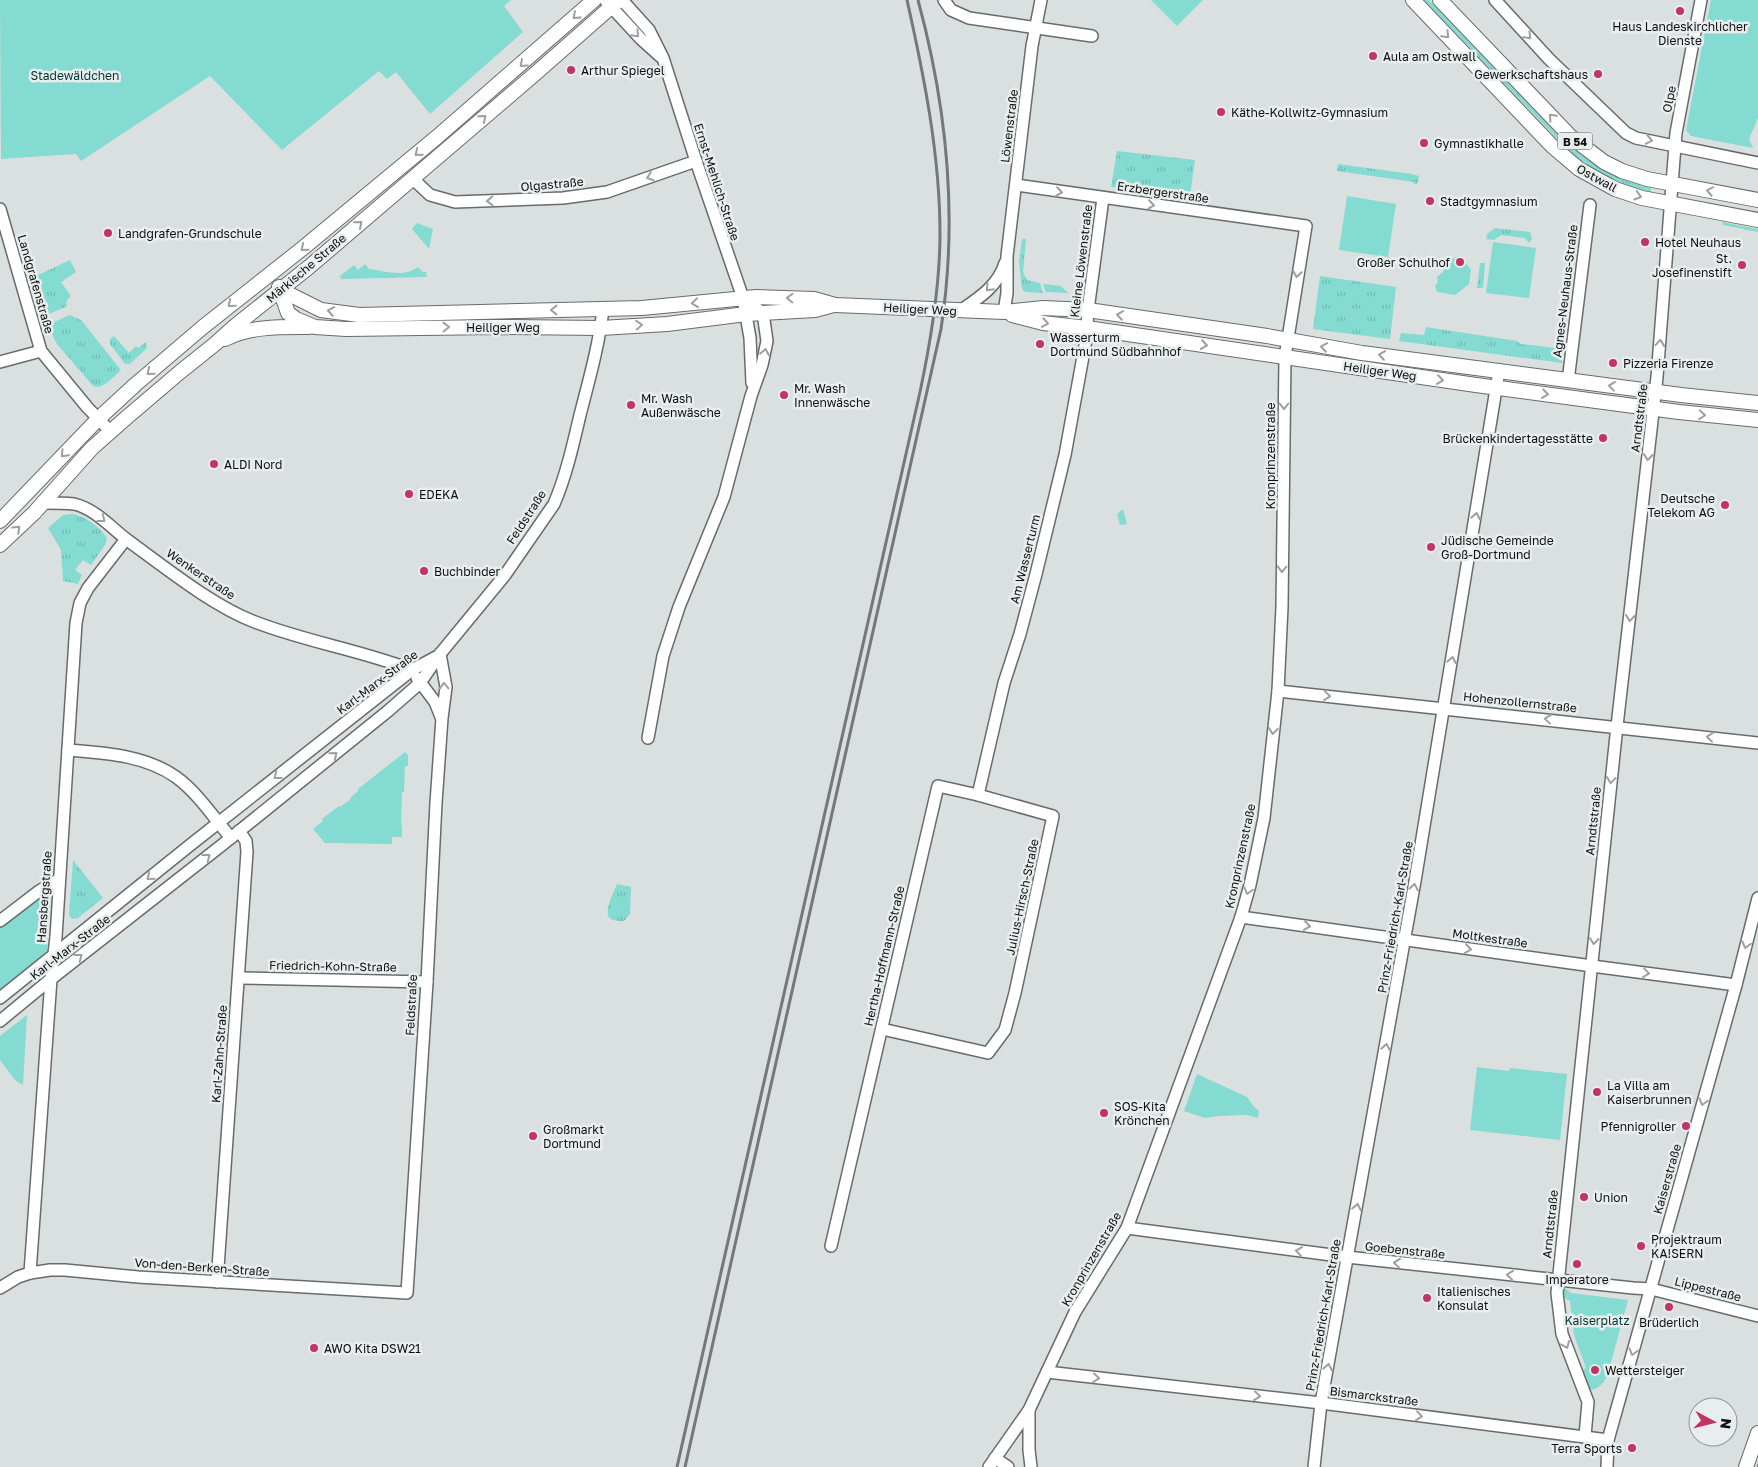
<svg xmlns="http://www.w3.org/2000/svg" width="1758" height="1467" viewBox="0 0 1758 1467" font-family="'Golos Text',sans-serif">
<defs>
<pattern id="grass-tufts" width="24" height="20" patternUnits="userSpaceOnUse" patternTransform="scale(1.25)"><rect width="24" height="20" fill="#84dbd1"/><path d="M3 7l-1-3M5 7V3M7 7l1-3M15 17l-1-3M17 17v-4M19 17l1-3" fill="none" stroke="#71bbb2"/></pattern>
</defs>
<rect width="100%" height="100%" fill="#dae0df"/>
<g fill="url(#grass-tufts)">
<path d="M1424 0H1429L1559 136C1586 162 1615 180 1651 188V192C1620 185 1595 172 1570 152Z"/>
<path d="M1117 151 1195 160 1190 196 1111 187Z"/>
<path d="M1338 164 1412 174 1419 176 1418 183 1414 184V182L1337 171Z"/>
<path d="M1722 222 1758 229V232L1723 225Z"/>
<path d="M1495 228 1530 232 1532 239 1529 243 1525 238 1501 235 1494 240 1486 239 1487 234Z"/>
<path d="M1022 239H1026L1023 272 1027 280 1040 283 1043 293 1025 292 1022 289 1019 261Z"/>
<path d="M70 260 76 272 61 282 71 296 67 300 66 307 43 316 35 286 34 277Z"/>
<path d="M1480 263H1485L1483 288H1477Z"/>
<path d="M1320 276 1396 287 1390 339 1313 329Z"/>
<path d="M1043 284 1061 286 1068 293 1046 292Z"/>
<path d="M70 315 81 320 121 370C113 377 103 390 93 386L57 344 47 325Z"/>
<path d="M1426 327 1517 341 1521 344 1564 349 1562 363 1399 341 1401 333 1424 335Z"/>
<path d="M114 336 129 353 136 346 138 348 146 342 147 348 130 364H125L110 344V339Z"/>
<path d="M72 514C85 516 99 526 107 538L105 545 91 565 83 560 75 570 82 575 78 584 63 581 61 550 48 528 63 515Z"/>
<path d="M73 860 103 898 78 918 72 919 69 915Z"/>
<path d="M617 884 631 887 630 914 624 921C620 921 614 921 611 919 602 915 614 891 617 884Z"/>
</g>
<g fill="#84dbd1">
<path d="M0 0H511L504 6 523 32 430 114 396 72 387 79 379 71 282 150 210 76 81 161 76 154 1 159Z"/>
<path d="M1151 0H1203L1177 26Z"/>
<path d="M1711 0H1758V118L1749 139 1753 148 1691 136 1686 130Z"/>
<path d="M1347 196 1396 204 1388 257 1339 250Z"/>
<path d="M417 223 433 229 429 249 412 229Z"/>
<path d="M1493 242 1536 248 1529 298 1486 293Z"/>
<path d="M1458 256H1461L1471 270 1469 284 1455 295 1437 292 1435 286 1438 282 1437 277 1443 272 1444 268 1440 264V262L1447 257 1451 260Z"/>
<path d="M365 264 369 269C385 271 404 278 418 267L423 272H426L427 277 341 279 340 276 354 265 358 270Z"/>
<path d="M1123 509 1127 524 1120 525 1117 514Z"/>
<path d="M405 752 408 755V766H405L404 792H402L401 825H402V837H392V844L325 843 313 829 323 821 322 819 339 806 340 807 351 799 350 798 358 791V789Z"/>
<path d="M48 891 51 893 47 950 42 956 0 990V926Z"/>
<path d="M27 1015 23 1085 15 1080 0 1060V1036Z"/>
<path d="M1477 1067 1509 1071 1510 1068 1567 1074 1560 1140 1470 1130Z"/>
<path d="M1197 1074 1247 1097 1254 1107 1259 1111 1258 1118 1247 1115 1219 1116 1205 1118 1184 1111Z"/>
<path d="M1564 1287 1571 1293 1628 1300 1607 1377C1601 1386 1597 1391 1587 1389L1578 1372 1586 1368 1574 1335 1570 1301 1563 1297 1560 1292Z"/>
</g>
<g fill="none" stroke-linecap="round" stroke-linejoin="round">
<defs>
<g id="minor">
<path d="M605 0 641 39 661 57"/>
<path d="M622 0 649 30 663 58 696 161 743 298 750 338 752 383"/>
<path d="M944 0 951 10 969 18 1092 36"/>
<path d="M1495 0 1549 59 1626 133 1636 138 1758 163"/>
<path d="M412 178 430 195 455 202 563 198 607 192 696 161"/>
<path d="M0 209 41 351 87 407 111 432"/>
<path d="M960 311C979 298 998 286 1005 263"/>
<path d="M1004 312 1007 293V256L1032 46 1041 0"/>
<path d="M0 362 41 351"/>
<path d="M1568 381 1590 205"/>
<path d="M43 503C53 503 64 503 74 504 96 509 112 529 130 542 167 569 213 606 255 622 306 642 361 650 412 670"/>
<path d="M417 678 435 702 441 717"/>
<path d="M1278 691 1758 743"/>
<path d="M648 738 663 656 679 607 724 497 751 396 762 365 767 341 763 313 743 298"/>
<path d="M68 750C105 753 145 755 176 777 198 793 214 818 231 838"/>
<path d="M978 795 1004 683 1020 634 1036 574 1065 455 1086 340 1088 310 1103 198"/>
<path d="M1241 917 1592 966 1736 985"/>
<path d="M0 921 39 891 58 880"/>
<path d="M239 978 427 982"/>
<path d="M0 998 189 846 412 670 436 657"/>
<path d="M0 1021 51 979 222 845 388 711 420 683 440 654 505 575 554 504C566 476 573 445 580 415 589 380 599 345 603 309"/>
<path d="M1127 1228 1347 1257 1633 1288 1651 1289 1758 1316"/>
<path d="M831 1246 938 786 978 795 1053 816 1015 993 1005 1030 988 1053 882 1029"/>
<path d="M30 1273 51 979 56 937 76 623 80 603 88 588 126 539"/>
<path d="M217 1282 247 852 246 841 239 831"/>
<path d="M0 1288 18 1277 30 1273 50 1270H65L138 1277 407 1293 427 982 436 803 442 718 446 687 440 654"/>
<path d="M1047 1372 1321 1403 1608 1440"/>
<path d="M1029 1410V1450L1031 1467"/>
<path d="M1585 1436 1588 1402 1562 1334 1557 1293 1617 726 1657 377 1676 133 1701 0"/>
<path d="M995 1458 1008 1467"/>
<path d="M989 1467 1029 1410 1075 1312 1127 1228 1241 917 1250 885 1264 818 1278 691 1282 607 1285 357 1306 226 1016 185"/>
<path d="M1314 1467 1321 1403 1415 881 1499 371"/>
<path d="M1607 1467 1608 1440 1736 985 1758 898"/>
</g>
<g id="major">
<path d="M1413 0 1552 146 1579 169 1615 189 1642 198 1758 220"/>
<path d="M1440 0 1571 137 1604 162 1622 171 1647 179 1758 200"/>
<path d="M279 287 288 313 296 319 315 327 346 329 497 327 601 328 667 324 746 314 815 310 834 305"/>
<path d="M281 290 321 310 359 315 642 308 756 297 814 299 835 305 1004 312 1043 308 1088 310 1267 336 1362 353 1681 395 1758 403"/>
<path d="M1012 315 1043 323 1087 328 1476 385 1679 412 1758 420"/>
<path d="M225 339C250 326 281 327 309 327"/>
<path d="M0 521 98 419 136 384 203 327 303 248 437 137 594 0"/>
<path d="M0 545 34 513 92 448 126 418 180 372 215 344 235 326 309 267 536 73 619 0"/>
<path d="M1746 1467 1758 1433"/>
</g>
</defs>
<use href="#minor" stroke="#676c6b" stroke-width="14"/>
<use href="#major" stroke="#676c6b" stroke-width="16"/>
<use href="#minor" stroke="#fff" stroke-width="11"/>
<use href="#major" stroke="#fff" stroke-width="14"/>
<path stroke="#747877" stroke-width="1" d="M1757 1467 1758 1464"/>
<g stroke="#747877" stroke-width="3">
<path d="M677 1467 920 392C931 340 940 287 940 234 940 155 924 76 907 0"/>
<path d="M685 1467 941 329C958 219 947 107 918 0"/>
</g>
</g>
<defs><path id="oneway-chevron" d="M-2-3.5L2.5 0L-2 3.5" fill="none" stroke-width="1.6" stroke-linecap="round" stroke-linejoin="round" transform="scale(1.25)"/></defs>
<g stroke="#9f9f9f">
<use href="#oneway-chevron" transform="translate(576 16) rotate(138)"/>
<use href="#oneway-chevron" transform="translate(636 34) rotate(46)"/>
<use href="#oneway-chevron" transform="translate(1446 35) rotate(46)"/>
<use href="#oneway-chevron" transform="translate(1528 36) rotate(47)"/>
<use href="#oneway-chevron" transform="translate(523 64) rotate(138)"/>
<use href="#oneway-chevron" transform="translate(1552 117) rotate(-133)"/>
<use href="#oneway-chevron" transform="translate(483 118) rotate(-40)"/>
<use href="#oneway-chevron" transform="translate(1649 140) rotate(11)"/>
<use href="#oneway-chevron" transform="translate(418 153) rotate(141)"/>
<use href="#oneway-chevron" transform="translate(650 177) rotate(161)"/>
<use href="#oneway-chevron" transform="translate(1710 191) rotate(-169)"/>
<use href="#oneway-chevron" transform="translate(1059 192) rotate(8)"/>
<use href="#oneway-chevron" transform="translate(1638 196) rotate(16)"/>
<use href="#oneway-chevron" transform="translate(490 201) rotate(178)"/>
<use href="#oneway-chevron" transform="translate(1151 205) rotate(8)"/>
<use href="#oneway-chevron" transform="translate(359 224) rotate(-41)"/>
<use href="#oneway-chevron" transform="translate(304 248) rotate(141)"/>
<use href="#oneway-chevron" transform="translate(1297 274) rotate(99)"/>
<use href="#oneway-chevron" transform="translate(989 288) rotate(133)"/>
<use href="#oneway-chevron" transform="translate(790 298) rotate(-178)"/>
<use href="#oneway-chevron" transform="translate(695 303) rotate(174)"/>
<use href="#oneway-chevron" transform="translate(231 304) rotate(141)"/>
<use href="#oneway-chevron" transform="translate(554 310) rotate(180)"/>
<use href="#oneway-chevron" transform="translate(331 311) rotate(-170)"/>
<use href="#oneway-chevron" transform="translate(1120 315) rotate(-172)"/>
<use href="#oneway-chevron" transform="translate(1045 323) rotate(10)"/>
<use href="#oneway-chevron" transform="translate(639 325) rotate(-4)"/>
<use href="#oneway-chevron" transform="translate(446 327) rotate(-1)"/>
<use href="#oneway-chevron" transform="translate(1660 343) rotate(-85)"/>
<use href="#oneway-chevron" transform="translate(1204 345) rotate(8)"/>
<use href="#oneway-chevron" transform="translate(1324 347) rotate(-171)"/>
<use href="#oneway-chevron" transform="translate(765 352) rotate(-79)"/>
<use href="#oneway-chevron" transform="translate(1382 355) rotate(-172)"/>
<use href="#oneway-chevron" transform="translate(150 372) rotate(140)"/>
<use href="#oneway-chevron" transform="translate(1440 380) rotate(8)"/>
<use href="#oneway-chevron" transform="translate(1612 386) rotate(-173)"/>
<use href="#oneway-chevron" transform="translate(1545 394) rotate(8)"/>
<use href="#oneway-chevron" transform="translate(1284 406) rotate(90)"/>
<use href="#oneway-chevron" transform="translate(1702 415) rotate(5)"/>
<use href="#oneway-chevron" transform="translate(64 454) rotate(133)"/>
<use href="#oneway-chevron" transform="translate(1648 457) rotate(96)"/>
<use href="#oneway-chevron" transform="translate(1476 516) rotate(-80)"/>
<use href="#oneway-chevron" transform="translate(102 519) rotate(38)"/>
<use href="#oneway-chevron" transform="translate(17 529) rotate(-44)"/>
<use href="#oneway-chevron" transform="translate(1282 569) rotate(91)"/>
<use href="#oneway-chevron" transform="translate(1630 618) rotate(97)"/>
<use href="#oneway-chevron" transform="translate(1452 660) rotate(-80)"/>
<use href="#oneway-chevron" transform="translate(444 686) rotate(-92)"/>
<use href="#oneway-chevron" transform="translate(1327 696) rotate(6)"/>
<use href="#oneway-chevron" transform="translate(1548 719) rotate(-174)"/>
<use href="#oneway-chevron" transform="translate(1273 731) rotate(97)"/>
<use href="#oneway-chevron" transform="translate(1710 737) rotate(-174)"/>
<use href="#oneway-chevron" transform="translate(334 755) rotate(-39)"/>
<use href="#oneway-chevron" transform="translate(277 776) rotate(142)"/>
<use href="#oneway-chevron" transform="translate(1611 780) rotate(96)"/>
<use href="#oneway-chevron" transform="translate(207 857) rotate(-38)"/>
<use href="#oneway-chevron" transform="translate(150 877) rotate(141)"/>
<use href="#oneway-chevron" transform="translate(1414 887) rotate(-80)"/>
<use href="#oneway-chevron" transform="translate(1248 891) rotate(105)"/>
<use href="#oneway-chevron" transform="translate(1307 926) rotate(8)"/>
<use href="#oneway-chevron" transform="translate(1594 941) rotate(96)"/>
<use href="#oneway-chevron" transform="translate(1746 945) rotate(105)"/>
<use href="#oneway-chevron" transform="translate(1468 949) rotate(8)"/>
<use href="#oneway-chevron" transform="translate(79 957) rotate(-38)"/>
<use href="#oneway-chevron" transform="translate(1646 973) rotate(7)"/>
<use href="#oneway-chevron" transform="translate(1386 1047) rotate(-80)"/>
<use href="#oneway-chevron" transform="translate(1703 1102) rotate(106)"/>
<use href="#oneway-chevron" transform="translate(1357 1207) rotate(-79)"/>
<use href="#oneway-chevron" transform="translate(1299 1251) rotate(-172)"/>
<use href="#oneway-chevron" transform="translate(1397 1263) rotate(-174)"/>
<use href="#oneway-chevron" transform="translate(1510 1275) rotate(-174)"/>
<use href="#oneway-chevron" transform="translate(1566 1345) rotate(68)"/>
<use href="#oneway-chevron" transform="translate(1633 1352) rotate(106)"/>
<use href="#oneway-chevron" transform="translate(1328 1367) rotate(-80)"/>
<use href="#oneway-chevron" transform="translate(1096 1378) rotate(6)"/>
<use href="#oneway-chevron" transform="translate(1257 1396) rotate(6)"/>
<use href="#oneway-chevron" transform="translate(1419 1416) rotate(7)"/>
</g>
<g fill="#c23463" stroke="#e7eeed" stroke-width="2">
<circle cx="1680" cy="11" r="5"/>
<circle cx="1373" cy="56" r="5"/>
<circle cx="571" cy="70" r="5"/>
<circle cx="1598" cy="74" r="5"/>
<circle cx="1221" cy="112" r="5"/>
<circle cx="1424" cy="143" r="5"/>
<circle cx="1430" cy="201" r="5"/>
<circle cx="108" cy="233" r="5"/>
<circle cx="1645" cy="242" r="5"/>
<circle cx="1460" cy="262" r="5"/>
<circle cx="1742" cy="265" r="5"/>
<circle cx="1040" cy="344" r="5"/>
<circle cx="1613" cy="363" r="5"/>
<circle cx="784" cy="395" r="5"/>
<circle cx="631" cy="405" r="5"/>
<circle cx="1603" cy="438" r="5"/>
<circle cx="214" cy="464" r="5"/>
<circle cx="409" cy="494" r="5"/>
<circle cx="1725" cy="505" r="5"/>
<circle cx="1431" cy="547" r="5"/>
<circle cx="424" cy="571" r="5"/>
<circle cx="1597" cy="1092" r="5"/>
<circle cx="1104" cy="1113" r="5"/>
<circle cx="1686" cy="1126" r="5"/>
<circle cx="533" cy="1136" r="5"/>
<circle cx="1584" cy="1197" r="5"/>
<circle cx="1641" cy="1246" r="5"/>
<circle cx="1577" cy="1264" r="5"/>
<circle cx="1427" cy="1298" r="5"/>
<circle cx="1669" cy="1307" r="5"/>
<circle cx="314" cy="1348" r="5"/>
<circle cx="1595" cy="1370" r="5"/>
<circle cx="1632" cy="1448" r="5"/>
</g>
<g text-anchor="middle" dominant-baseline="central" stroke-width="5" stroke-linejoin="round" paint-order="stroke">
<rect fill="#e7eeed" stroke="#4f5352" stroke-width="1" x="1557.5" y="132.5" width="35" height="17" rx="4"/>
<g font-size="11" font-weight="bold" fill="#0e100f">
<text x="1575" y="141">B 54</text>
</g>
<g font-size="12" fill="#0e100f" stroke="#e7eeed" text-anchor="start">
<text x="1680" y="26" text-anchor="middle">Haus Landeskirchlicher<tspan x="1680" dy="14">Dienste</tspan></text>
<text x="1383" y="56">Aula am Ostwall</text>
<text x="581" y="70">Arthur Spiegel</text>
<text x="1588" y="74" text-anchor="end">Gewerkschaftshaus</text>
<text x="1231" y="112">Käthe-Kollwitz-Gymnasium</text>
<text x="1434" y="143">Gymnastikhalle</text>
<text x="1440" y="201">Stadtgymnasium</text>
<text x="118" y="233">Landgrafen-Grundschule</text>
<text x="1655" y="242">Hotel Neuhaus</text>
<text x="1732" y="258" text-anchor="end">St.<tspan x="1732" dy="14">Josefinenstift</tspan></text>
<text x="1450" y="262" text-anchor="end">Großer Schulhof</text>
<text x="1050" y="337">Wasserturm<tspan x="1050" dy="14">Dortmund Südbahnhof</tspan></text>
<text x="1623" y="363">Pizzeria Firenze</text>
<text x="794" y="388">Mr. Wash<tspan x="794" dy="14">Innenwäsche</tspan></text>
<text x="641" y="398">Mr. Wash<tspan x="641" dy="14">Außenwäsche</tspan></text>
<text x="1593" y="438" text-anchor="end">Brückenkindertagesstätte</text>
<text x="224" y="464">ALDI Nord</text>
<text x="419" y="494">EDEKA</text>
<text x="1715" y="498" text-anchor="end">Deutsche<tspan x="1715" dy="14">Telekom AG</tspan></text>
<text x="1441" y="540">Jüdische Gemeinde<tspan x="1441" dy="14">Groß-Dortmund</tspan></text>
<text x="434" y="571">Buchbinder</text>
<text x="1607" y="1085">La Villa am<tspan x="1607" dy="14">Kaiserbrunnen</tspan></text>
<text x="1114" y="1106">SOS-Kita<tspan x="1114" dy="14">Krönchen</tspan></text>
<text x="1676" y="1126" text-anchor="end">Pfennigroller</text>
<text x="543" y="1129">Großmarkt<tspan x="543" dy="14">Dortmund</tspan></text>
<text x="1594" y="1197">Union</text>
<text x="1651" y="1239">Projektraum<tspan x="1651" dy="14">KA!SERN</tspan></text>
<text x="1577" y="1279" text-anchor="middle">Imperatore</text>
<text x="1437" y="1291">Italienisches<tspan x="1437" dy="14">Konsulat</tspan></text>
<text x="1669" y="1322" text-anchor="middle">Brüderlich</text>
<text x="324" y="1348">AWO Kita DSW21</text>
<text x="1605" y="1370">Wettersteiger</text>
<text x="1622" y="1448" text-anchor="end">Terra Sports</text>
</g>
<g font-size="12" fill="#003934" stroke="#e7eeed">
<text x="75" y="75">Stadewäldchen</text>
<text x="1597" y="1320">Kaiserplatz</text>
</g>
<g font-size="12" fill="#0e100f" stroke="#e7eeed">
<text transform="translate(1669 99) rotate(-79)">Olpe</text>
<text transform="translate(1009 126) rotate(-83)">Löwenstraße</text>
<text transform="translate(1597 178) rotate(29)">Ostwall</text>
<text transform="translate(717 182) rotate(72)">Ernst-Mehlich-Straße</text>
<text transform="translate(552 184) rotate(-5)">Olgastraße</text>
<text transform="translate(1163 192) rotate(8)">Erzbergerstraße</text>
<text transform="translate(1081 261) rotate(-83)">Kleine Löwenstraße</text>
<text transform="translate(306 268) rotate(-40)">Märkische Straße</text>
<text transform="translate(36 284) rotate(74)">Landgrafenstraße</text>
<text transform="translate(1565 291) rotate(-83)">Agnes-Neuhaus-Straße</text>
<text transform="translate(920 309) rotate(3)">Heiliger Weg</text>
<text x="503" y="327">Heiliger Weg</text>
<text transform="translate(1380 371) rotate(8)">Heiliger Weg</text>
<text transform="translate(1639 418) rotate(-83)">Arndtstraße</text>
<text transform="translate(1270 456) rotate(-90)">Kronprinzenstraße</text>
<text transform="translate(526 517) rotate(-57)">Feldstraße</text>
<text transform="translate(1025 559) rotate(-76)">Am Wasserturm</text>
<text transform="translate(201 574) rotate(34)">Wenkerstraße</text>
<text transform="translate(377 682) rotate(-37)">Karl-Marx-Straße</text>
<text transform="translate(1520 702) rotate(6)">Hohenzollernstraße</text>
<text transform="translate(1593 821) rotate(-84)">Arndtstraße</text>
<text transform="translate(1240 856) rotate(-78)">Kronprinzenstraße</text>
<text transform="translate(44 897) rotate(-86)">Hansbergstraße</text>
<text transform="translate(1022 897) rotate(-78)">Julius-Hirsch-Straße</text>
<text transform="translate(1395 917) rotate(-80)">Prinz-Friedrich-Karl-Straße</text>
<text transform="translate(1490 938) rotate(8)">Moltkestraße</text>
<text transform="translate(70 947) rotate(-38)">Karl-Marx-Straße</text>
<text transform="translate(884 956) rotate(-77)">Hertha-Hoffmann-Straße</text>
<text transform="translate(333 966) rotate(1)">Friedrich-Kohn-Straße</text>
<text transform="translate(411 1005) rotate(-87)">Feldstraße</text>
<text transform="translate(219 1054) rotate(-86)">Karl-Zahn-Straße</text>
<text transform="translate(1667 1179) rotate(-74)">Kaiserstraße</text>
<text transform="translate(1550 1224) rotate(-84)">Arndtstraße</text>
<text transform="translate(1405 1250) rotate(6)">Goebenstraße</text>
<text transform="translate(1091 1259) rotate(-60)">Kronprinzenstraße</text>
<text transform="translate(202 1267) rotate(4)">Von-den-Berken-Straße</text>
<text transform="translate(1708 1289) rotate(14)">Lippestraße</text>
<text transform="translate(1323 1315) rotate(-80)">Prinz-Friedrich-Karl-Straße</text>
<text transform="translate(1374 1396) rotate(7)">Bismarckstraße</text>
</g>
</g>
<g transform="translate(1713 1422) rotate(97)"><circle r="24" fill="#e7eeed" stroke="#909594"/>
<path d="M0-4L9 19L0 12L-9 19Z" fill="#c23463"/>
<text y="-8" font-size="14" font-weight="bold" text-anchor="middle" fill="#0e100f">N</text>
</g>
</svg>
